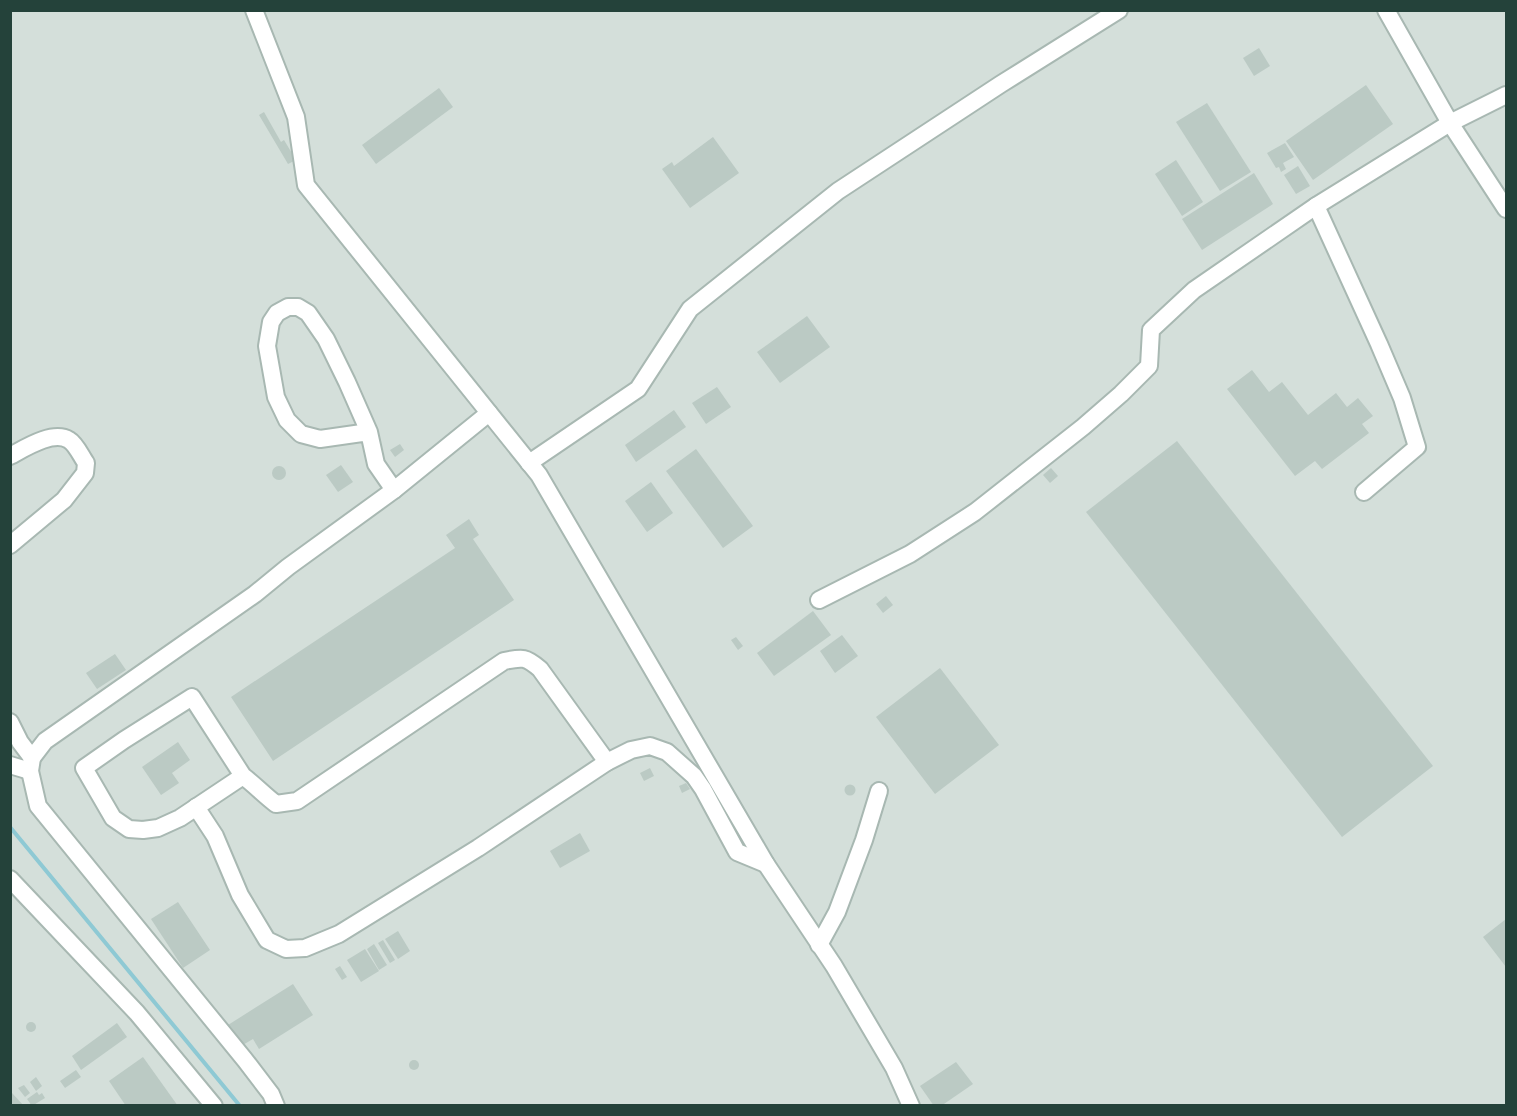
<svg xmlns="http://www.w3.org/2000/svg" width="1517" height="1116" viewBox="0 0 1517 1116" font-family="'PT Sans',sans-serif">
<rect width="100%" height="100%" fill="#e6efeb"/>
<rect fill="#d4dfda" x="11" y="11" width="1495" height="1094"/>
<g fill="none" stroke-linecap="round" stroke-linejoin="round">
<path stroke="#8ec9d4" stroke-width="4" d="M10 827 240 1106"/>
</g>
<g fill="#bbcac4">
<path d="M1259 48 1270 66 1254 76 1243 58Z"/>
<path d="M1366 85 1393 124 1313 180 1286 141Z"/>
<path d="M439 88 453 107 376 164 362 145Z"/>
<path d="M1207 103 1251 172 1220 191 1176 122Z"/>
<path d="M264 112 281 142 284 140 296 160 288 164 259 115Z"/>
<path d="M713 137 739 173 690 208 662 169 672 162 674 166Z"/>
<path d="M1285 143 1294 157 1283 163 1286 169 1281 172 1279 167 1276 168 1267 153Z"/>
<path d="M1176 160 1203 202 1182 216 1155 174Z"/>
<path d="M1298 166 1310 186 1296 194 1284 175Z"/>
<path d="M1254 173 1273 204 1202 250 1182 219Z"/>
<path d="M807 316 830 347 780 383 757 352Z"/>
<path d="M1252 370 1269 392 1282 382 1308 415 1336 393 1347 407 1358 398 1373 416 1362 424 1369 433 1322 469 1315 461 1295 476 1227 389Z"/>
<path d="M717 387 731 407 706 424 692 403Z"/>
<path d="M674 410 686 427 636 462 625 445Z"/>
<path d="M1177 441 1433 766 1342 837 1086 512Z"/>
<path d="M400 444 404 450 395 457 390 450Z"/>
<path d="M696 449 753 526 723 548 666 471Z"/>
<path d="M341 465 353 482 338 492 326 475Z"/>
<circle cx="279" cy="473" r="7"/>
<path d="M1051 468 1058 476 1050 483 1043 475Z"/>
<path d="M651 482 673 513 647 532 625 501Z"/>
<path d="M469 519 479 535 473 539 514 600 273 761 231 697 455 548 446 535Z"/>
<path d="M886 596 893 605 883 613 876 604Z"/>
<path d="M813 611 831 635 774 676 757 653Z"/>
<path d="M842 635 858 656 835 673 820 651Z"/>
<path d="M736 637 743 646 738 650 731 640Z"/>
<path d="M115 654 126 670 97 689 86 673Z"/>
<path d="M940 668 999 745 935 794 876 717Z"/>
<path d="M178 742 190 760 172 773 179 783 161 795 142 767Z"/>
<path d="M650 768 654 776 644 781 640 773Z"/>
<path d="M686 783 690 789 682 793 679 786Z"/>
<circle cx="850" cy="790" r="5.5"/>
<path d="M580 833 590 851 560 868 550 851Z"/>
<path d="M178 902 210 950 183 968 151 919Z"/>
<path d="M1506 919V967L1483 937Z"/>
<path d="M398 931 410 951 398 959 385 939Z"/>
<path d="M383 940 395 960 390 963 378 943Z"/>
<path d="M374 944 387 965 379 970 367 949Z"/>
<path d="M365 949 379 971 361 982 347 960Z"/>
<path d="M340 966 347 977 342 980 335 969Z"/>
<path d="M293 984 313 1015 259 1049 253 1039 241 1046 228 1025Z"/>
<circle cx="31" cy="1027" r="5"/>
<path d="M117 1023 127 1037 81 1070 72 1056Z"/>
<path d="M143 1057 178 1106H126L109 1081Z"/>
<circle cx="414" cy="1065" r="5"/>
<path d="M956 1062 973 1084 941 1106H934L920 1086Z"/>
<path d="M76 1070 81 1077 65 1088 60 1081Z"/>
<path d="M36 1077 42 1086 36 1091 30 1082Z"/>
<path d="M24 1085 30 1093 25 1097 18 1088Z"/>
<path d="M37 1092 39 1095 42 1093 45 1098 32 1106 27 1099Z"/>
<path d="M12 1093 24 1106H12L10 1103V1095Z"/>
</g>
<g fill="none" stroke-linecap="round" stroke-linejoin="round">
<defs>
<g id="minor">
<path d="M254 10 296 117 306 185 539 475 766 864 834 966 894 1068 911 1106"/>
<path d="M1386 10 1450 123 1506 209"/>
<path d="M1316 206 1379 344 1402 398 1417 447 1364 492"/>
<path d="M369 432 320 439 301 434 287 420 276 397 267 346 271 322 277 313 288 307H298L308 313 326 339 347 382 369 432 376 464 394 490"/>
<path d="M10 456C25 448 53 430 69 440 76 444 81 456 86 463L85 473 64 500 10 545"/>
<path d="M529 463 638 389 690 309 838 191 1001 84 1119 10"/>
<path d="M819 600 910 554 975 512 1083 427 1121 394 1149 366 1151 330 1194 290 1316 206 1450 123 1506 95"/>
<path d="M10 722 20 742 32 758"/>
<path d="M10 765 30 771"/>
<path d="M243 776 180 818 158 828 143 830 129 829 113 818 84 768 124 740 192 697 243 776C255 785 264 795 276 804L297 801 504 661C523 657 526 657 540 669L607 762"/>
<path d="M196 807 215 836 240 895 267 940 286 949 305 948 339 934 478 848 607 762 631 750 650 746 667 752 694 776 703 789 737 852 766 864"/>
<path d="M10 879 137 1013 214 1106"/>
<path d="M819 945 837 912 864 840 879 791"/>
<path d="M276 1106 271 1094 245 1060 38 806 30 771 32 758 45 741 255 594 288 567 394 490 489 413"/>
</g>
</defs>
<use href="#minor" stroke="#a8b8b2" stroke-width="20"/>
<use href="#minor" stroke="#fff" stroke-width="16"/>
</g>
<rect width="1517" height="1116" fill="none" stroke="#24423a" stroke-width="24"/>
</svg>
